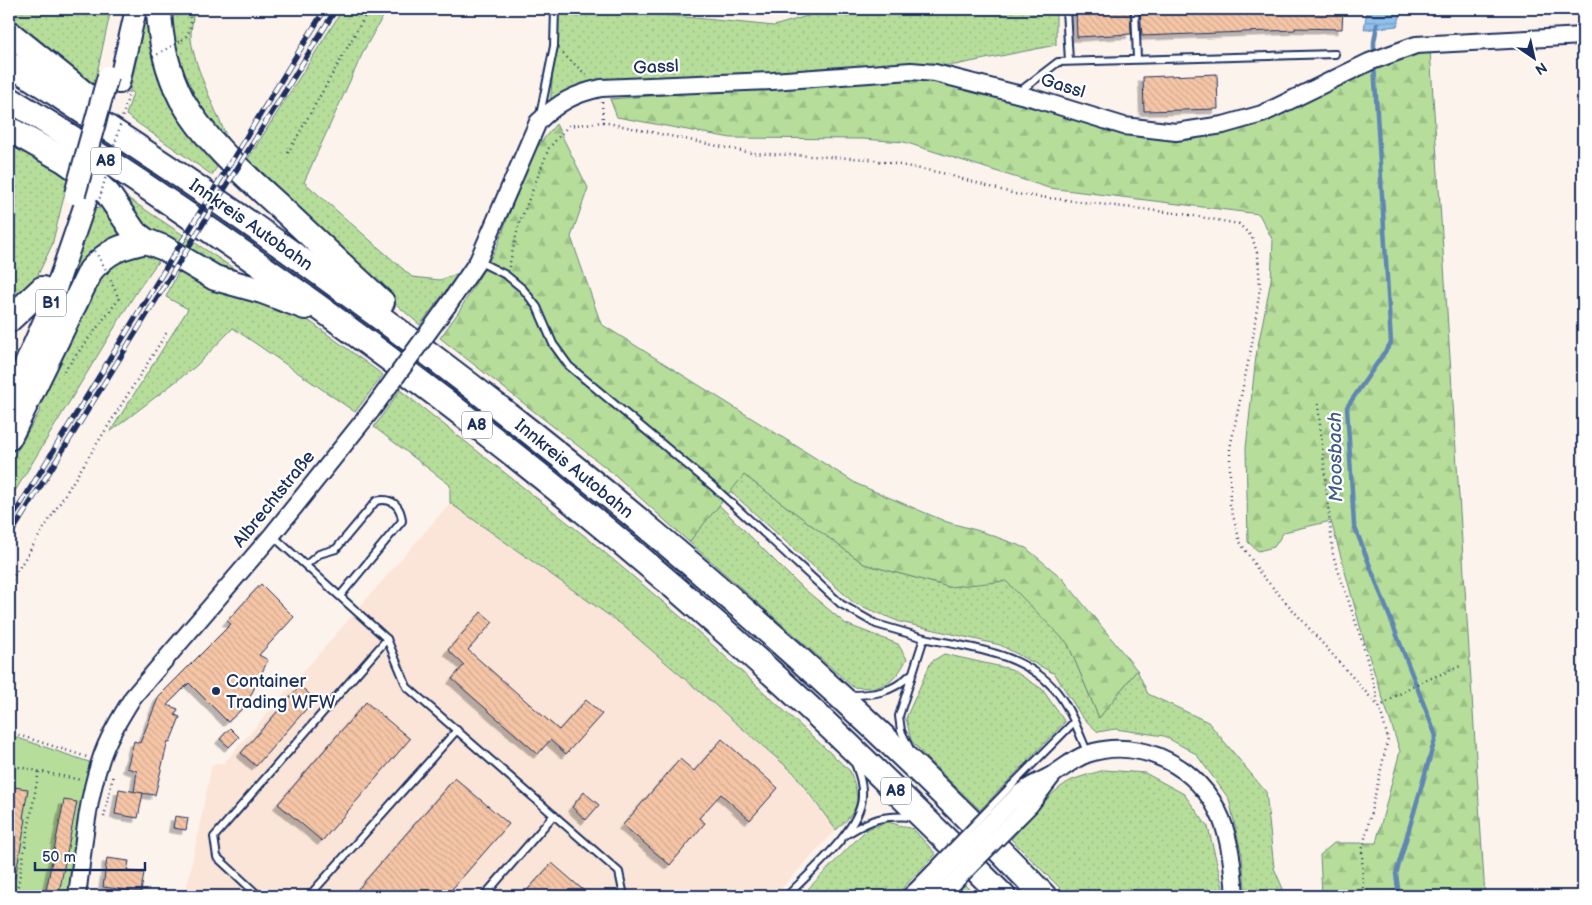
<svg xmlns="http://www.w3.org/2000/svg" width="1592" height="905" viewBox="0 0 1592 905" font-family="'Balsamiq Sans',sans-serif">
<defs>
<pattern id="grass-dots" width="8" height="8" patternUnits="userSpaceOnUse" patternTransform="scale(1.25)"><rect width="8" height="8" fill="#b6de9a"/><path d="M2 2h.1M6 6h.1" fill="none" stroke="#9cbf87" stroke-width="1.8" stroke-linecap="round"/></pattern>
<pattern id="forest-firs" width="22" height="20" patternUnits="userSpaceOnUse" patternTransform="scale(1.25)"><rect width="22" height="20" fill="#b6de9a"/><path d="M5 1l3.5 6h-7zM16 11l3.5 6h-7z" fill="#9cbf87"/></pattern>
<pattern id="water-rules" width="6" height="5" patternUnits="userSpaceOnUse" patternTransform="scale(1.25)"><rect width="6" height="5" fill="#90c0eb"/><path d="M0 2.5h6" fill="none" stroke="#759cc2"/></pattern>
<pattern id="building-back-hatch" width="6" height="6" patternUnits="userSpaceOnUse" patternTransform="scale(1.25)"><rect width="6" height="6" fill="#f6c5a6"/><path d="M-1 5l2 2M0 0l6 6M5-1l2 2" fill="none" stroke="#d2aa91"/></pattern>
<filter id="shadow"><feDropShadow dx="-4.5" dy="4.5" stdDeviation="0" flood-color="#0004"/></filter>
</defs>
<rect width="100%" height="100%" fill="#fdf3ed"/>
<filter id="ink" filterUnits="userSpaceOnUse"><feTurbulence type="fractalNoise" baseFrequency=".02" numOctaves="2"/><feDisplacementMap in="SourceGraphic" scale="10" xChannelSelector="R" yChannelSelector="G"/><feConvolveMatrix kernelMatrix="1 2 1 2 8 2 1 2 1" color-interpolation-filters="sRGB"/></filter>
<g filter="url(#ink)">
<path fill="#fbe5d8" d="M450 503 621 624 794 774 836 830 774 896H185L212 764H223Z"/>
<g fill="url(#grass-dots)" stroke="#68867c">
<path d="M9 9H111L94 87 9 21Z"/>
<path d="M147 9H149L221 160 212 175 126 115 133 93 130 90Z"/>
<path d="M165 9H193C194 20 190 30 191 39 194 67 219 117 230 145L228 150 180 81Z"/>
<path d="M343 9H387L364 50 304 182 412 277 440 280 459 273 420 325 344 259 244 165Z"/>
<path d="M557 9H656L655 14 774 26 830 9H1056V45L955 65 846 68 736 77 588 82 550 108Z"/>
<path d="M9 136 70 172 52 245 35 281 9 311Z"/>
<path d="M111 187 248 278 206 267 136 224Z"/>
<path d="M102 199 128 236 47 340 94 206 99 209Z"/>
<path d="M141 249 164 253 135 294 9 501V465L41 409 32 403 98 274 120 255Z"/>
<path d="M179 270 219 292 276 301 312 323 383 375 355 412 233 328 196 366 110 432 188 309 166 297Z"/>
<path d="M400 390 591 541 695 629 850 771C861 801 860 809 836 830L794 773 621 624 450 503V485L374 427Z"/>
<path d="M744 475 864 564 949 587 1006 580 1068 644 1099 718 1137 670 1148 694 1208 722 1266 792 1274 868 1286 896H1246L1242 856 1229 799 1196 754 1164 736 1115 729 1098 732 1082 717 1055 674 1000 645 900 622 854 603 730 491Z"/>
<path d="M719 505 797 583 846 624 898 644 907 659C893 685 883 690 853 687L689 542Z"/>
<path d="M944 654 1011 669 1042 689 1065 722 980 810 925 757 911 740 906 718 931 662Z"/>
<path d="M1105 770 1145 773 1184 794 1208 827 1225 896H1068L1011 839C1029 821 1049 791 1072 780 1082 776 1094 773 1105 770Z"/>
<path d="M888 822 913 829 936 854 895 896H801L867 829Z"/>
<path d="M965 885 976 896H954Z"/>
</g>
<g fill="url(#forest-firs)" stroke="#68867c">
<path d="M1430 50 1485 896H1322L1320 855 1334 843H1376L1400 751 1365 644 1331 521 1284 532 1274 547 1258 551 1248 542 1246 448 1256 356 1271 280 1273 241 1259 214 1049 188 904 142 863 139 731 138 617 117 610 99 878 79 938 80 1042 111 1134 133 1206 136 1381 62Z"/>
<path d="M556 124 588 188 571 237 601 324 857 484 947 522 983 532 1026 548 1062 578 1137 670 1099 718 1068 644 1006 581 949 587 864 564 744 475 689 542 614 474 440 338 458 313 496 249 532 153Z"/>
</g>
<path fill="#b6de9a" stroke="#68867c" d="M9 735 92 763 67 896H9Z"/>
<path fill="url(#water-rules)" stroke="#6186b3" d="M1367 9H1403L1397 26 1364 30Z"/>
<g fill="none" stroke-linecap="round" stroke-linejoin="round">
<g stroke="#6186b3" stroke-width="4.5">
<path d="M1374 57V42L1377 25"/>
<path d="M1374 64 1391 343 1347 407 1354 525 1436 736 1396 874 1399 896"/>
</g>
</g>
<g fill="url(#building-back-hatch)" stroke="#1b2f5e" filter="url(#shadow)">
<path d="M1076 9H1130L1131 34 1077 37Z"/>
<path d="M1140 9H1343L1342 29 1295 28V30L1142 36Z"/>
<path d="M1217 74 1218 109 1144 111 1143 77Z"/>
<path d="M261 584 294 617 259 655 268 660 246 705 228 722 189 683 167 705 178 709 175 715 180 717 170 742 168 741 155 795 134 792 137 771 127 768 134 741 140 743 159 696 231 624 227 621Z"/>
<path d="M481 612 493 622 468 650 559 730 586 700 602 714 566 754 550 740 538 754 452 679 464 665 448 650Z"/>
<path d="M300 686 315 699 256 766 241 753Z"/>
<path d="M366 702 410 739 322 841 278 804Z"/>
<path d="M230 728 239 737 229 747 220 739Z"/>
<path d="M722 739 778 788 750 820 721 794 699 818 705 823 670 865 623 825 680 759 694 771Z"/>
<path d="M455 778 509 824 446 896H352Z"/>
<path d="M14 787 28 789 23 818 26 819 15 878 9 877V835L15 800 12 799Z"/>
<path d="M119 789 143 793 138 818 115 814Z"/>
<path d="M584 792 599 805 586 820 572 807Z"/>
<path d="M64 800 77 802 59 893 46 891Z"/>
<path d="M175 816 188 818 186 830 173 828Z"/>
<path d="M107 858 129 861 127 871 144 873 141 892 103 887Z"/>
<path d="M552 863 590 896H522Z"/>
</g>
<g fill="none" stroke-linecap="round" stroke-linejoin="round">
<defs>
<g id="service">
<path d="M1066 9 1069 61"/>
<path d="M1135 9 1137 59"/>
<path d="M1019 92 1058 62 1335 54"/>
<path d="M540 115 554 46 555 9"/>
<path d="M478 261 506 275 523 289 537 307 553 344 569 366 716 489 841 604 876 624 924 638"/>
<path d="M273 536 387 639 407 687 619 872 624 896"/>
<path d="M306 565 319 554 336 549 376 501C392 497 401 506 402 521L340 596"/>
<path d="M848 695C873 695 892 693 910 675"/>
<path d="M911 751 901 731 899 716 924 638C970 648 1025 652 1057 692 1071 710 1079 733 1088 754"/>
<path d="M1011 786 1074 722"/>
<path d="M847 834C871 819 884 815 912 817"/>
<path d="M259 896 217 857 214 837 387 639"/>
<path d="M309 896 457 730"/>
<path d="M484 896 554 815"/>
<path d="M787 896C809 873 861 829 862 797 863 785 859 774 855 763"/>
<path d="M903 896 913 887"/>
</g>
<g id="tertiary">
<path d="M448 305 478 261 538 122C559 102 574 94 601 88L772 81 911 71 935 73 1033 98 1124 126 1176 132 1223 125 1262 114 1369 62 1416 45 1583 36"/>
<path d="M1019 794C1029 785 1040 782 1052 775 1064 768 1073 759 1087 754 1141 736 1200 767 1221 818 1231 843 1233 870 1235 896"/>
<path d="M1030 805 1053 775"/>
<path d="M77 896C83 852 86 805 100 762 107 739 120 718 133 697L272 535 371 411"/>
</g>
<g id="primary">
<path d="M119 83 136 9"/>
<path d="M9 401 49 309 86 201"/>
</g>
<g id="motorway">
<path d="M159 9C160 41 167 71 182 100 205 141 245 175 279 206 313 238 347 270 382 302"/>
<path d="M9 33 97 104"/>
<path d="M9 64C38 81 65 100 93 118 172 169 249 222 325 277 581 462 825 668 1044 896"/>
<path d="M9 99C91 148 171 203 250 258 437 389 617 532 786 686 860 754 931 825 1003 896"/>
<path d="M9 129 64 160 95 182 108 194 134 232 146 241 164 248 215 278 262 291 305 307"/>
<path d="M9 320 42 289"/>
<path d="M9 438 91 270C109 250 120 247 146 241"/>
</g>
</defs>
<use href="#service" stroke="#1b2f5e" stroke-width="10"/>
<use href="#tertiary" stroke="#1b2f5e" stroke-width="20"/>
<use href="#primary" stroke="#1b2f5e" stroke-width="24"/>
<use href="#motorway" stroke="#1b2f5e" stroke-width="28"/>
<g stroke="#1b2f5e" stroke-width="2.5" stroke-dasharray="1 4" stroke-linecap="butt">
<path d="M182 40C193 31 191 22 189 9"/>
<path d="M563 54 589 77"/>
<path d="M602 102 603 121"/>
<path d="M288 153 369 9"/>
<path d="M509 267 518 227 549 148 568 126 603 122 751 153 869 159 942 173 1015 194 1183 214 1239 224 1252 237 1258 256 1260 287 1252 344 1230 448V504L1240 542 1260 573 1379 707 1412 686 1463 665"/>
<path d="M64 371 119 299 109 277"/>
<path d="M1318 404 1333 555 1362 641 1388 739 1362 851 1363 896"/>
<path d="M9 584 167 332"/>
<path d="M9 732 87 757"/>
<path d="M9 765 81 780"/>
<path d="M104 817 113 776"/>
<path d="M16 896 39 771"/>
</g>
<use href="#service" stroke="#fff" stroke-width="6"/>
<use href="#tertiary" stroke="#fff" stroke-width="16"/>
<use href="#primary" stroke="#fff" stroke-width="20"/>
<use href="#motorway" stroke="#fff" stroke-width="24"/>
<defs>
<g id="rail">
<path d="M9 523 325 9"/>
<path d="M9 537 336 9"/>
</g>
</defs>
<use href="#rail" stroke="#1b2f5e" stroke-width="5.5"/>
<use href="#rail" stroke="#fff" stroke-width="4" stroke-dasharray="11" stroke-linecap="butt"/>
<defs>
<path id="service-bridge" d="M913 887 1011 786"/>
<g id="tertiary-bridge">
<path d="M371 411 448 305"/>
<path d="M920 894 1019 794"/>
<path d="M940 896 1030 805"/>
</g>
<path id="primary-bridge" d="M75 194 108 76"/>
</defs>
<use href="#service-bridge" stroke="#1b2f5e" stroke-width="10" stroke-linecap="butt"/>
<use href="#tertiary-bridge" stroke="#1b2f5e" stroke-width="20" stroke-linecap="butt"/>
<use href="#primary-bridge" stroke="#1b2f5e" stroke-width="24" stroke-linecap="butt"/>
<g stroke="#1b2f5e" stroke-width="2.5" stroke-dasharray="1 4" stroke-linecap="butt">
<path d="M153 57 182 40"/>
<path d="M97 208 130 90"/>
<path d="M95 251 109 275"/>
</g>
<use href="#service-bridge" stroke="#fff" stroke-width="6"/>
<use href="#tertiary-bridge" stroke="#fff" stroke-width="16"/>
<use href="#primary-bridge" stroke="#fff" stroke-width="20"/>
</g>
</g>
<circle fill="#1b2f5e" stroke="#fff" stroke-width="2" cx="216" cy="691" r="5"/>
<g text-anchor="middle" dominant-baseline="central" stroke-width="4.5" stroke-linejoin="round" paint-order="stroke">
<g fill="#fff" stroke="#5f6d8e" stroke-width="1">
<rect x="91" y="147.5" width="30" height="27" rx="4"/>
<rect x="36" y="289.5" width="30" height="27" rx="4"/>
<rect x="462" y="411.5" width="30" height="27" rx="4"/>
<rect x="881" y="777.5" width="30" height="27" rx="4"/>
</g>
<g font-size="16" font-weight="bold" fill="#1b2f5e">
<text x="106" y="161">A8</text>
<text x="51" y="303">B1</text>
<text x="477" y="425">A8</text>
<text x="896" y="791">A8</text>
</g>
<g font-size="18" fill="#1b2f5e" stroke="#fff">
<text transform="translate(656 67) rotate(-3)">Gassl</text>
<text transform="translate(1063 86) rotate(17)">Gassl</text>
<text transform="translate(251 225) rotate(35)">Innkreis Autobahn</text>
<text transform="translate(574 469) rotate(39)">Innkreis Autobahn</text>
<text transform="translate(274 499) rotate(-51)">Albrechtstraße</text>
</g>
<g font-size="18" fill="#1b2f5e" stroke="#fff" text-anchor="start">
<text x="226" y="681">Container<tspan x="226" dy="21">Trading WFW</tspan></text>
</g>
<g font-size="19" font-style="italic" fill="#3e5a88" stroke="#fff">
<text transform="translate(1336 457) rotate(-91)">Moosbach</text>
</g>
</g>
<rect width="1592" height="905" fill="none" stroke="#fff" stroke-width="30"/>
<rect x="15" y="15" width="1562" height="875" fill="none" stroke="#1b2f5e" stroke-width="2" filter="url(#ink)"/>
<g transform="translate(1534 58) rotate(146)" stroke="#ffffff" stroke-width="4" paint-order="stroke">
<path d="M0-4L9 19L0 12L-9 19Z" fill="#1b2f5e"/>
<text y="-8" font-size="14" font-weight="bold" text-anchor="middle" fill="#1b2f5e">N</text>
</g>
<path d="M35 862v8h110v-8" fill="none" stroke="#1b2f5e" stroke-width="2.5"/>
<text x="42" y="862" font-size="15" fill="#1b2f5e" stroke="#ffffff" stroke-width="4" paint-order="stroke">50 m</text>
</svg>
